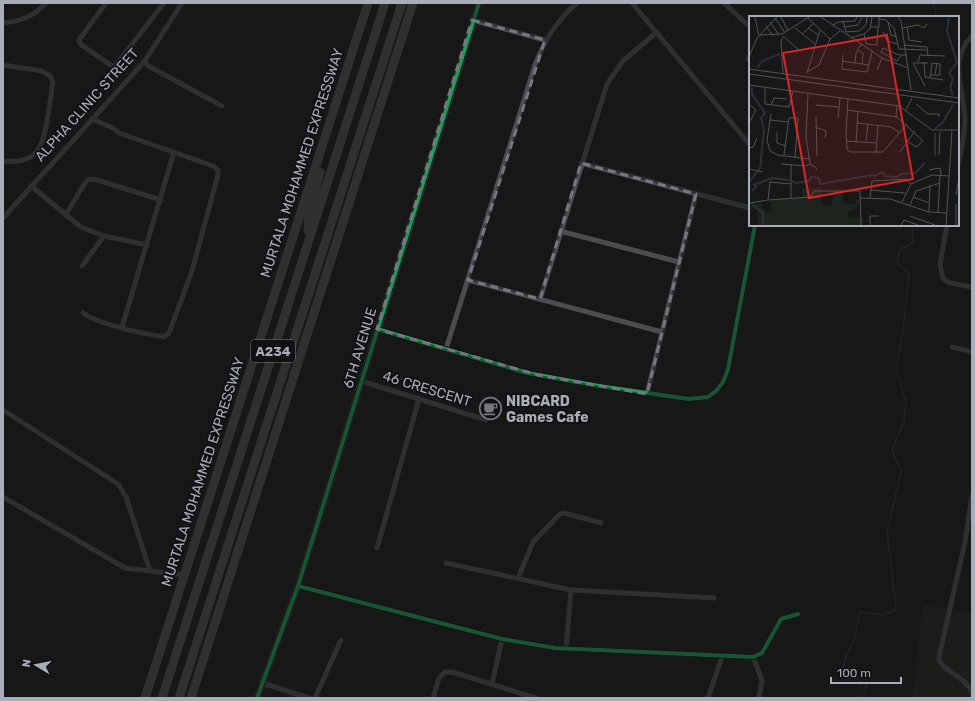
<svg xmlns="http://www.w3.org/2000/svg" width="975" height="701" viewBox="0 0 975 701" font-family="Rubik,sans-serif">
<rect width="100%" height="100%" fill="#171717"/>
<path fill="#1d241e" d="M923 604 972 613V698H912Z"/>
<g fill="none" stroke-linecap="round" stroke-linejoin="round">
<g stroke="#2a3239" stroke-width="1.5">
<path d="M933 3 936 14 935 17"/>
<path d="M863 698 867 685 857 679 844 676V662L855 637 860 612 883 615 896 610 887 531 901 472 892 450 904 422 906 401 896 370 904 322 909 274 897 263 900 249 913 243 912 225"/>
</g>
<g stroke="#4b4c50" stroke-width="5">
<path d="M106 3 79 40 80 44 112 66 116 65 164 3"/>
<path d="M632 3 750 145"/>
<path d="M724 3 750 27"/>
<path d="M472 20 545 40"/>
<path d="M3 23C21 21 33 17 46 3"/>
<path d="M748 59 750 56"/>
<path d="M144 62 150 67 222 106"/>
<path d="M3 65 42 71 50 76 53 82C50 98 47 139 37 151 30 161 14 162 3 161"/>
<path d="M581 163 750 208"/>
<path d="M958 166C961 151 965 135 965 119 964 92 948 58 972 36"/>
<path d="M31 186 81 227 104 236 147 245"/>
<path d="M65 215C71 208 84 182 88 180 89 179 93 179 94 179L161 200"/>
<path d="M3 218 144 62 182 3"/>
<path d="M947 225 940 264 943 279 950 283 972 287"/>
<path d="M560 231 679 262"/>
<path d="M82 266 104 236"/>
<path d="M468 280 662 332"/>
<path d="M540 299 607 84 623 61 657 32"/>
<path d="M83 313C103 326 140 333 164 337L169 333 192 271 218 175V170L213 166 119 133 113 128 92 119"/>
<path d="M122 327 174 152"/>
<path d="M377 329 527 373 599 386 689 399 708 397 716 391 723 382 728 369 755 225"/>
<path d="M952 347 972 352"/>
<path d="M446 349 535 65C545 40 556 21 577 3"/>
<path d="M361 381 486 420"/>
<path d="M647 394 696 194"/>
<path d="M3 410 118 484 126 497 150 571"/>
<path d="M972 495 965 542 939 657C939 671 967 676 972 693"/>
<path d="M3 497 125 568 184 575"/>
<path d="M377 548 419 399"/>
<path d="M446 563 571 590 714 598"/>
<path d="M518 578 533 542 560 514 564 513 601 523"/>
<path d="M298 586 502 639 555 648 753 657 762 653 781 619 798 614"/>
<path d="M566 649 571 590"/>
<path d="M753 657 762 680 759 698"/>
<path d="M262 683 309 698"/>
<path d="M492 684 502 639"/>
<path d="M315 698 341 640"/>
<path d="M433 698 439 678 445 672H452L536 698"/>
<path d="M708 698 722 657"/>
</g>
<path stroke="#4a4a4e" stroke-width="7" d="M257 698 298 586 479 3"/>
<g stroke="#4e4e51" stroke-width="9">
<path d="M308 230 309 213 320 172"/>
<path d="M145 698 368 3"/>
<path d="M162 698 385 3"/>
<path d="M179 698 402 3"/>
<path d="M191 698 413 3"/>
</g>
<defs>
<g id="cycleway">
<path d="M377 329 527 373 599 386 689 399 708 397 716 391 723 382 728 369 755 225"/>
<path d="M298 586 502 639 555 648 753 657 762 653 781 619 798 614"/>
<path d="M257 698 298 586 479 3"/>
</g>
</defs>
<use href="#cycleway" stroke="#111113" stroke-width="6"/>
<use href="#cycleway" stroke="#1a9f57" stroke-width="4"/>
</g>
<path d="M0 0H975V701H0ZM472 20 545 40 468 280 540 299 581 163 696 194 647 394 538 375 377 329Z" fill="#171717" fill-opacity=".55" fill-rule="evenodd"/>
<path fill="none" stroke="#757880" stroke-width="3" stroke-dasharray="8 5" stroke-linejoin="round" d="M472 20 545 40 468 280 540 299 581 163 696 194 647 394 538 375 377 329Z"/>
<defs>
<symbol id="cafe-ring" viewBox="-11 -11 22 22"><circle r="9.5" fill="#111113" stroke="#757880" stroke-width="1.5"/><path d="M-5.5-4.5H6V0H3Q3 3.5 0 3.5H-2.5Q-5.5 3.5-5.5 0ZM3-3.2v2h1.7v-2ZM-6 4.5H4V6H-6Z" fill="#757880"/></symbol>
</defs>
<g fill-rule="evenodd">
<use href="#cafe-ring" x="478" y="396" width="25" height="25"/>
</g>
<g text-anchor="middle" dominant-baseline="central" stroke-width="3.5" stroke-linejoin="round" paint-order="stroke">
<rect fill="#111113" stroke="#7b7e86" stroke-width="1" x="251" y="340" width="44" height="22" rx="3"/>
<g font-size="13" font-weight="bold" fill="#a8adb8">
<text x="273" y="351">A234</text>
</g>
<g font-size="14" fill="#a8adb8" stroke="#111113">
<text transform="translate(87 105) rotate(-48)">ALPHA CLINIC STREET</text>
<text transform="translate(302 163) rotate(-72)">MURTALA MOHAMMED EXPRESSWAY</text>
<text transform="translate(360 348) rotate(-73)">6TH AVENUE</text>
<text transform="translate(427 389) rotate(17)">46 CRESCENT</text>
<text transform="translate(203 472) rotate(-72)">MURTALA MOHAMMED EXPRESSWAY</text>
</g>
<g font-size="14" font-weight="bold" fill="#a8adb8" stroke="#111113" text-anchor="start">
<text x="506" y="401">NIBCARD<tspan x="506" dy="16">Games Cafe</tspan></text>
</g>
</g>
<g transform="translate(749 16)">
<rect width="210" height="210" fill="#171717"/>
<path d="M73 171V189H84L83 177H94V188H107V183H111L108 192 98 196 100 202 105 201 114 204 113 209H9L8 194 0 190 13 187V193L22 197V183L53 182V172Z" fill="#1d241e"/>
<path fill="none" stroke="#2a3239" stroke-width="2" d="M200 1 198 15 208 46 200 57 204 63 201 72 204 79M8 52 13 45 31 38M186 113 194 106 204 89M186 117V140M43 165 47 167 60 165 62 161 70 162 71 168 123 159 126 160 134 156 136 160 148 161 152 158 166 157 176 147M0 166 11 152 15 114 12 102 16 97 3 78V71M3 175 7 171 5 169 23 162 40 164M2 187 14 197V209"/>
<path fill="none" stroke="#515357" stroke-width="1" d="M6 1 10 20M32 1 39 15M72 1 133 42 159 52M149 1 152 5 162 74M26 2 36 17M59 2 81 23M130 3 137 4 145 12 150 33 177 34M94 5 97 16 110 15 117 9 118 1M21 6 30 19M139 6 142 19 148 21M84 9 89 6 106 5 108 1M17 10 24 20M95 11 109 9 113 1M122 11H130V1M158 11 160 24 173 26M46 12 66 28M59 12 69 19M153 12 169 9 175 12 178 8M134 16 138 25 149 28M53 18 65 7M115 18 117 28 128 29 129 11M11 19 33 18 60 1M34 20 50 34M34 21 32 25 34 58M102 22 115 18 121 13 123 1M155 29 178 31 179 40M108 34 114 37 113 48M94 39 93 53 118 56 123 36M152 40 148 45 132 36 134 32 150 39H157M0 41 8 22 28 1M93 45 120 49M169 46 171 39 196 40M175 46 176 61 194 64M106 47 107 37 112 28M0 53 210 82M128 54 133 42M58 56 70 49 81 23 91 15M58 57 71 14M0 58 210 87M186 59 188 47M181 62 183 47 191 48V59H181M0 69 150 90 183 114H210M176 70 164 47H179M16 71V88L40 91 44 75M59 78 57 120 61 148 68 153M99 83 97 118 98 133 101 136H134L158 108M0 88 7 94 0 107M167 88 179 98H190V101M22 89 25 82 38 83M67 89 90 91M98 94 148 101 174 125 167 131 158 125M157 94 163 82M22 98 18 124 21 135 29 139 60 143M67 100 68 140M147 101 148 89M89 102 91 82M21 104 40 106M108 107 142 111 151 117M66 111 77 115 76 122M28 116V127L37 130M97 125 128 127M107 126 109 95M117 126 119 108M0 132 4 131 8 122M151 136 166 115M127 137 129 109M35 139 40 102H49L46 141M190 139 191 116M32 148 56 150 61 148M0 153 14 156M180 154 191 152 192 159M42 168V182M121 174 156 177M207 179 210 162M164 181 180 187M111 182 141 183 180 196 198 197M121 182 123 165 156 163 162 168M19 184 61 181 66 175H111L112 209M153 186 162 168 183 159 200 160M0 187 19 184 21 166 42 168V148M161 189 167 175 191 167M180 196 181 169M189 197 191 159M161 200 186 209M121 209V200H130M152 209 155 204 169 209M197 209 203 115M207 209V188"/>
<path fill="#d62828" fill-opacity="0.15" stroke="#d62828" stroke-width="2" d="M138 19 164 163 60 182 34 37Z"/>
<rect width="210" height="210" fill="none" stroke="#a8adb8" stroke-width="2"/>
</g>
<rect width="975" height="701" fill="none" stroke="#a8adb8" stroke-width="8"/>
<g transform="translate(36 665) rotate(280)" stroke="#111113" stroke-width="3" paint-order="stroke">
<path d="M0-3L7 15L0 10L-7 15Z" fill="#a8adb8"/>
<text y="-6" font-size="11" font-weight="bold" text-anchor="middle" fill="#a8adb8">N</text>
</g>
<path d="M831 677v6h70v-6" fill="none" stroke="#a8adb8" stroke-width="2"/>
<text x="837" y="677" font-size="12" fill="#a8adb8" stroke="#111113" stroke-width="3" paint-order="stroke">100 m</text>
</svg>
